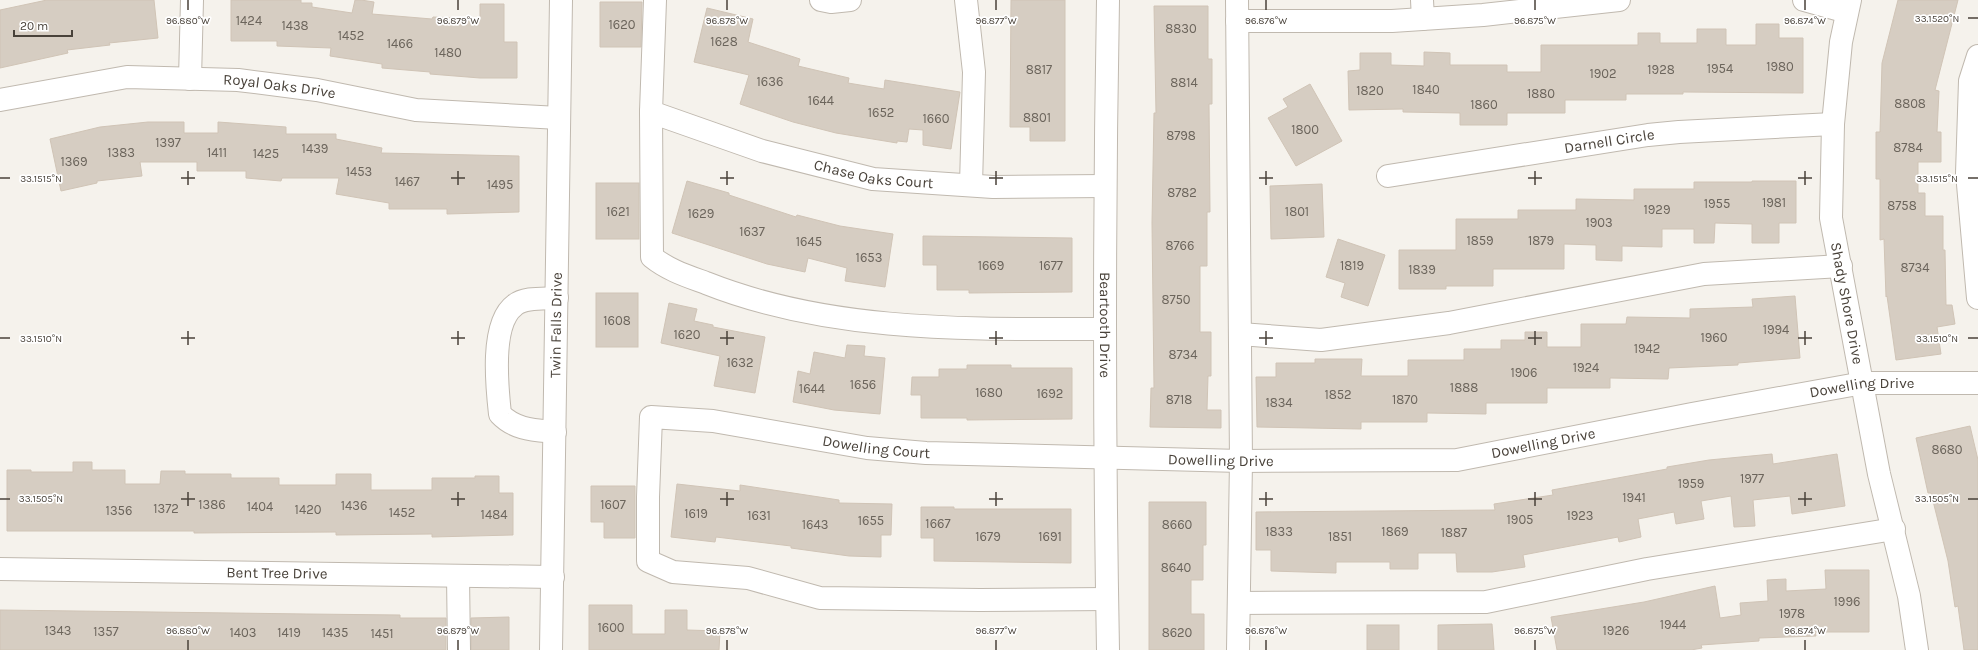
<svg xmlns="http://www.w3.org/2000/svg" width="1978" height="650" viewBox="0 0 1978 650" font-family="Karla,sans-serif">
<rect width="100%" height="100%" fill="#f5f2ec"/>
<g fill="#d6cdc2" stroke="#d0c4b6">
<path d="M47 0H154L158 38 109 43 110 45 67 50 68 53 0 68V10Z"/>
<path d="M231 0H301V3H312V7L352 13 355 0H361L374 2 372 14 432 19 433 17 480 19V4H504V42H517V78H480L430 74V72L382 68V64L330 56 331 48 277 46V41H231Z"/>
<path d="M1011 0H1065V141H1030V127H1010Z"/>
<path d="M1898 0H1958L1935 90 1939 91 1937 132H1941V162H1918V193H1925V216H1943V250H1945L1946 305H1952L1955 324 1937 327 1941 354 1896 360 1887 296 1886 297 1884 239 1880 240V179H1876V132H1880L1882 63Z"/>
<path d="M600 2H642L641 47H600Z"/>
<path d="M1154 6H1208V59H1212V104H1209L1210 212H1207V266H1200V332H1211V376H1208L1207 410H1221V428L1150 427 1151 388H1154L1152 223 1154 113H1156Z"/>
<path d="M707 8 753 19 748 42 800 59 798 66 849 78 848 83 884 89 885 80 960 92 951 149 923 145V130L909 129 907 142 897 141V143L836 133 793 122 740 104 749 75 694 62Z"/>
<path d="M1756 24H1779V38H1803V93L1683 92V94H1626V100H1565V113H1507V125H1460V113L1403 112V109L1349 110 1348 71 1360 70V53H1391V65L1424 66V52L1450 53V65H1507V72H1541V45H1638V33H1660V43H1697V29H1726V45H1756Z"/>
<path d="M1310 84 1342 141 1296 166 1268 118 1288 107 1283 99Z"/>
<path d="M148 122H184V133H218V122L286 127V134H336V139L382 148 381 153 519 156V212L447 214V209H389V203L336 194 339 178H282L281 181 246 178V171H197V162H140L142 176 97 181V183L61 191 50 139 100 127Z"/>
<path d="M687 181 729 193V195L796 217 797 215 840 226 893 234 885 287 845 281 847 268 808 258 805 272 767 264 672 233Z"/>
<path d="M1752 181H1796V223H1779V243H1752V224L1715 223 1714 243H1694V229H1662V247L1622 246V261L1596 260V245L1564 244V269H1493V286H1446V289H1399V250H1456V219H1518V210H1576V199L1634 200V189H1694V182H1752Z"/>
<rect x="596" y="183" width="43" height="56"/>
<path d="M1322 184 1324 237 1271 239 1270 186Z"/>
<path d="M923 236 1072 238V292L969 293V290H937V265H923Z"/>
<path d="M1338 239 1385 255 1368 306 1341 297 1345 283 1326 277Z"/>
<rect x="596" y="293" width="42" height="54"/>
<path d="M1795 296 1800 358 1738 363V365L1669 368 1668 379 1610 378V388H1547V403H1486V414L1427 413V422H1361V429L1257 427 1256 377H1276V363H1315V359H1362L1361 376H1408V360H1464V349H1501V340H1525V332H1547V347H1581V324H1626L1627 317 1690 318V309L1753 307 1752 299Z"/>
<path d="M669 303 697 309 694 321 713 325V327L765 337 755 393 714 386 720 356 661 343Z"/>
<path d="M847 345 865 346 864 356 885 358 880 414 834 410 793 402 798 371 810 374 814 352 845 358Z"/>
<path d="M967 365H1011V368H1072V419L967 420V418H921V395H911L912 377H939V369H967Z"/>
<path d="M1970 426 1978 460V650H1964L1958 606 1955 607 1948 561 1931 493H1928L1916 438Z"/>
<path d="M1772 454 1773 464 1837 454 1845 506 1792 514 1790 496 1753 500 1755 526 1734 527 1731 496 1701 501 1704 519 1676 524 1674 512 1638 519 1641 537 1619 542 1618 537 1523 555 1525 567 1492 572H1457L1456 553H1418V569H1390V562H1336V573L1271 571V550H1256V512L1495 510 1494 504 1553 495 1552 490 1667 469V467L1709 460Z"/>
<path d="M73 462H92V470H125V484H160L161 471H185V474H231V478H279V485H336V474H371V490H432V478H475V476H499V493H513V535L432 537V534L336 535V532L194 533V531H7V470H31V472H73Z"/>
<path d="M677 484 740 491V485L839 500V503L892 504 891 535H881V557L849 556 791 548V546L716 537 715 542 671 537Z"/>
<path d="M591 486H635V538H604V522H591Z"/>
<path d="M1149 502H1206V545H1203V580H1191V614H1204V650H1149Z"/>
<path d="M921 507H954V509H1071V563L934 561V538H921Z"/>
<path d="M1825 570H1869V632H1815L1816 636 1759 638V641L1701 645 1702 648 1691 650H1557L1551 617 1644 602 1715 586 1720 618 1741 615 1740 603 1768 601 1767 580 1786 579V591L1826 589Z"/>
<path d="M589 605H632V634H665V610H687V630L720 631 719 650H589Z"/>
<path d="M0 610 307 614 400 615V618H446V650H0Z"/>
<path d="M509 617V650H471V618Z"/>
<path d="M1492 624 1494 650H1438V625Z"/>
<rect x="1367" y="625" width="32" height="25"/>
</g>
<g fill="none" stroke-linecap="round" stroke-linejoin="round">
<defs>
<g id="minor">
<path d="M655 0 651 112 652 257C668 270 687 276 706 283 832 333 971 329 1104 329"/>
<path d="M821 0 831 2 850 0"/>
<path d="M966 0 974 72 971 185"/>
<path id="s1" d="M1108 0C1104 217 1104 433 1108 650"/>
<path d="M1237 0 1241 461 1238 650"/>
<path d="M1422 0 1423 19"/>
<path d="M1804 0 1847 12"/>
<path id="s2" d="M1850 0 1841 42 1833 124 1831 218 1879 474 1909 596 1917 650"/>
<path d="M1237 21H1392L1483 15 1619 0"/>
<path d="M1978 56 1970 81 1967 173 1978 298"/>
<path d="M190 79 192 0"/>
<path id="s3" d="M0 100 127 77 238 80 317 90 416 110 559 118"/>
<path id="s4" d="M651 112 762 151 873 179 993 187 1105 186"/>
<path id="s5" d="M1388 176 1648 135 1679 132 1833 124"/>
<path d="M1240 334 1321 340 1449 323 1704 274 1841 266"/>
<path d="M555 432C535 430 515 430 500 414 497 387 490 323 515 305 525 297 544 299 557 298"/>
<path id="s6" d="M0 569 553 577"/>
<path d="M458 576 459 650"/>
<path id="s7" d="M1107 599 980 600 820 598 748 578 673 572 648 561V497L651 417 713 421 867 448 926 453 1241 461 1457 460 1692 414 1863 383H1978"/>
<path d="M1239 603 1486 602 1647 569 1894 529"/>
<path id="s8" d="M551 650 561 0"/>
</g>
</defs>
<use href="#minor" stroke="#c0b9af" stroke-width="24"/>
<use href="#minor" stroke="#fff" stroke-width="22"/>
</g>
<path fill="none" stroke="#49423a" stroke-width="1.5" d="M188 0V10M458 0V10M727 0V10M996 0V10M1266 0V10M1535 0V10M1805 0V10M1968 18H1978M188 171V185M458 171V185M727 171V185M996 171V185M1266 171V185M1535 171V185M1805 171V185M0 178H10M181 178H195M451 178H465M720 178H734M989 178H1003M1259 178H1273M1528 178H1542M1798 178H1812M1968 178H1978M188 331V345M458 331V345M727 331V345M996 331V345M1266 331V345M1535 331V345M1805 331V345M0 338H10M181 338H195M451 338H465M720 338H734M989 338H1003M1259 338H1273M1528 338H1542M1798 338H1812M1968 338H1978M188 492V506M458 492V506M727 492V506M996 492V506M1266 492V506M1535 492V506M1805 492V506M0 499H10M181 499H195M451 499H465M720 499H734M989 499H1003M1259 499H1273M1528 499H1542M1798 499H1812M1968 499H1978M188 640V650M458 640V650M727 640V650M996 640V650M1266 640V650M1535 640V650M1805 640V650"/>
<g text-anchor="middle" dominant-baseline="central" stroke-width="3.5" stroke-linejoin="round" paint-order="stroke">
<g font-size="13" fill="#6c655c">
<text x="249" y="20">1424</text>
<text x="622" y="24">1620</text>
<text x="295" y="25">1438</text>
<text x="1181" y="28">8830</text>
<text x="351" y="35">1452</text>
<text x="724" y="41">1628</text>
<text x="400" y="43">1466</text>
<text x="448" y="52">1480</text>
<text x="1780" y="66">1980</text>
<text x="1720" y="68">1954</text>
<text x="1039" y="69">8817</text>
<text x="1661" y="69">1928</text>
<text x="1603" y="73">1902</text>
<text x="770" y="81">1636</text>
<text x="1184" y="82">8814</text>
<text x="1426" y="89">1840</text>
<text x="1370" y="90">1820</text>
<text x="1541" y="93">1880</text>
<text x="821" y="100">1644</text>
<text x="1910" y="103">8808</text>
<text x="1484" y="104">1860</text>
<text x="881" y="112">1652</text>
<text x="1037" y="117">8801</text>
<text x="936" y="118">1660</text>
<text x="1305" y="129">1800</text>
<text x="1181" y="135">8798</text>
<text x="168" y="142">1397</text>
<text x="1908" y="147">8784</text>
<text x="315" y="148">1439</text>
<text x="121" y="152">1383</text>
<text x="217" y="152">1411</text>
<text x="266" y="153">1425</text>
<text x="74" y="161">1369</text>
<text x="359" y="171">1453</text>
<text x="407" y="181">1467</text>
<text x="500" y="184">1495</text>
<text x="1182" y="192">8782</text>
<text x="1774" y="202">1981</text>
<text x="1717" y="203">1955</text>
<text x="1902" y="205">8758</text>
<text x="1657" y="209">1929</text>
<text x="618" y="211">1621</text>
<text x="1297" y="211">1801</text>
<text x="701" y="213">1629</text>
<text x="1599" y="222">1903</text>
<text x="752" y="231">1637</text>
<text x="1480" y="240">1859</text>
<text x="1541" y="240">1879</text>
<text x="809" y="241">1645</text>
<text x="1180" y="245">8766</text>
<text x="869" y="257">1653</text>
<text x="991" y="265">1669</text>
<text x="1051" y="265">1677</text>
<text x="1352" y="265">1819</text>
<text x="1915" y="267">8734</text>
<text x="1422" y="269">1839</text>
<text x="1176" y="299">8750</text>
<text x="617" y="320">1608</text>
<text x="1776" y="329">1994</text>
<text x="687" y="334">1620</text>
<text x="1714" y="337">1960</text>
<text x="1647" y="348">1942</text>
<text x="1183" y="354">8734</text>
<text x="740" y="362">1632</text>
<text x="1586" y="367">1924</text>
<text x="1524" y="372">1906</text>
<text x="863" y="384">1656</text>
<text x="1464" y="387">1888</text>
<text x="812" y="388">1644</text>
<text x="989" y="392">1680</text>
<text x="1050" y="393">1692</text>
<text x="1338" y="394">1852</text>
<text x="1179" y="399">8718</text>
<text x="1405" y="399">1870</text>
<text x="1279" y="402">1834</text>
<text x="1947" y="449">8680</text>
<text x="1752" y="478">1977</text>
<text x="1691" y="483">1959</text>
<text x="1634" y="497">1941</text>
<text x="212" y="504">1386</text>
<text x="613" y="504">1607</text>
<text x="354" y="505">1436</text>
<text x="260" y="506">1404</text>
<text x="166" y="508">1372</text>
<text x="308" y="509">1420</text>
<text x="119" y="510">1356</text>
<text x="402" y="512">1452</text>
<text x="696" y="513">1619</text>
<text x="494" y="514">1484</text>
<text x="759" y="515">1631</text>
<text x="1580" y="515">1923</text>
<text x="1520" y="519">1905</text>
<text x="871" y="520">1655</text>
<text x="938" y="523">1667</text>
<text x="815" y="524">1643</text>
<text x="1177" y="524">8660</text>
<text x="1279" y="531">1833</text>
<text x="1395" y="531">1869</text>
<text x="1454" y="532">1887</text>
<text x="988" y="536">1679</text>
<text x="1050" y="536">1691</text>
<text x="1340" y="536">1851</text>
<text x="1176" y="567">8640</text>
<text x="1847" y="601">1996</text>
<text x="1792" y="613">1978</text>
<text x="1673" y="624">1944</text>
<text x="611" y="627">1600</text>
<text x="58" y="630">1343</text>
<text x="1616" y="630">1926</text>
<text x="106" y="631">1357</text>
<text x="243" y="632">1403</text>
<text x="289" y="632">1419</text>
<text x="335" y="632">1435</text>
<text x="1177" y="632">8620</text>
<text x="382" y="633">1451</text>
</g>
<g font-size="15" fill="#49423a" stroke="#fff">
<text stroke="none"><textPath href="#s3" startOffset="282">Royal Oaks Drive</textPath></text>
<text stroke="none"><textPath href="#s5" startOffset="224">Darnell Circle</textPath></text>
<text stroke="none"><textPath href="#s4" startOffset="232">Chase Oaks Court</textPath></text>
<text stroke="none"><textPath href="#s2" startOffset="306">Shady Shore Drive</textPath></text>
<text stroke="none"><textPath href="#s8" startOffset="325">Twin Falls Drive</textPath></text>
<text stroke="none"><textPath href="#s1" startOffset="325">Beartooth Drive</textPath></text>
<text stroke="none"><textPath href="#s7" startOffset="1829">Dowelling Drive</textPath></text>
<text stroke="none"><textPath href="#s7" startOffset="1505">Dowelling Drive</textPath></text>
<text stroke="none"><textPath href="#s7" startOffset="836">Dowelling Court</textPath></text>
<text stroke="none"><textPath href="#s7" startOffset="1181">Dowelling Drive</textPath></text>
<text stroke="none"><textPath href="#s6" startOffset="277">Bent Tree Drive</textPath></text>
</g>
</g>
<g font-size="10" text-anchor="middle" fill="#49423a" stroke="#fff" stroke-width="3.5" stroke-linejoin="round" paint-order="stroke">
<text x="1937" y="22">33.1520°N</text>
<text x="188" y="24">96.880°W</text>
<text x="458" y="24">96.879°W</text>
<text x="727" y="24">96.878°W</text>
<text x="996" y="24">96.877°W</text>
<text x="1266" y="24">96.876°W</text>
<text x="1535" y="24">96.875°W</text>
<text x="1805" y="24">96.874°W</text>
<text x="41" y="182">33.1515°N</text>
<text x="1937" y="182">33.1515°N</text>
<text x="41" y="342">33.1510°N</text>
<text x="1937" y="342">33.1510°N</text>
<text x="41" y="502">33.1505°N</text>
<text x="1937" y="502">33.1505°N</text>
<text x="188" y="634">96.880°W</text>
<text x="458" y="634">96.879°W</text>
<text x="727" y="634">96.878°W</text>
<text x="996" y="634">96.877°W</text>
<text x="1266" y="634">96.876°W</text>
<text x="1535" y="634">96.875°W</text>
<text x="1805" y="634">96.874°W</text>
</g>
<path d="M14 30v6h58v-6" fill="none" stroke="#49423a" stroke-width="2"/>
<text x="20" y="30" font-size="12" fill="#49423a" stroke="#ffffff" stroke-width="3" paint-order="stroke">20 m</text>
</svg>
